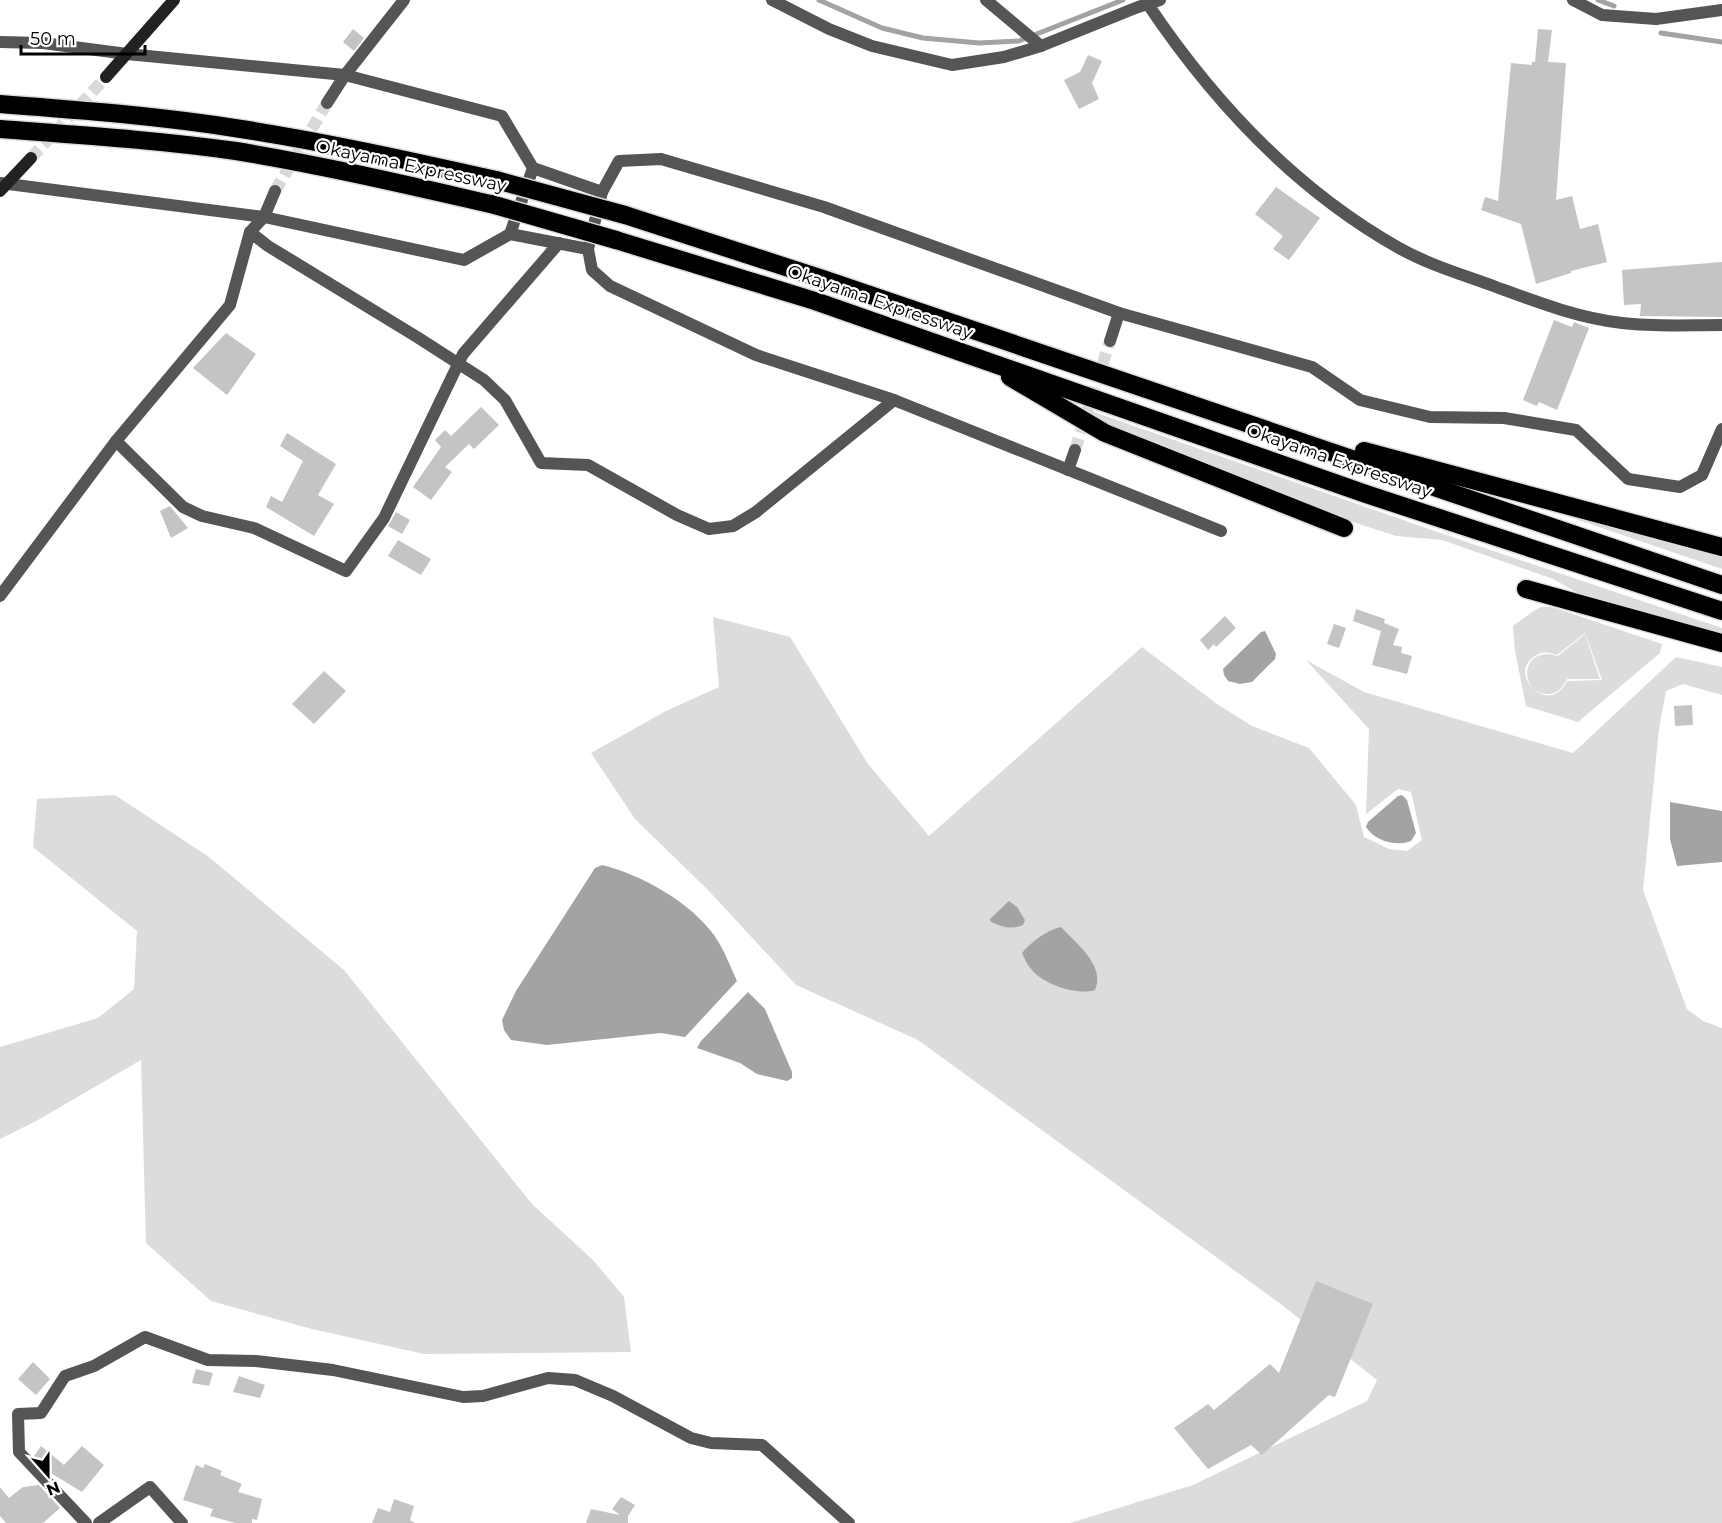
<svg xmlns="http://www.w3.org/2000/svg" width="1722" height="1523" viewBox="0 0 1722 1523" font-family="Montserrat,sans-serif">
<rect width="100%" height="100%" fill="#fff"/>
<g fill="#dcdcdc" fill-rule="evenodd">
<path d="M1069 405H1074L1449 536 1722 628V639L1587 598 1553 579 1442 540 1396 536 1356 523 1282 493 1229 475 1136 439Z"/>
<path d="M1552 511 1722 554V569Z"/>
<path d="M1541 607H1550L1558 609 1662 644 1660 653 1578 722 1526 706 1515 651 1513 626 1532 612ZM1585 633 1602 680 1567 681C1549 718 1506 674 1535 656 1542 651 1549 652 1557 655Z"/>
<path d="M713 617 790 637 868 764 929 836 1142 647 1217 704 1252 726 1309 748 1356 805 1364 837 1389 849 1407 851 1422 840 1411 792 1398 789 1366 814 1369 729 1306 660 1364 692 1573 753 1676 657 1722 667V695L1683 684 1666 691 1659 729 1643 890 1687 1009 1703 1021 1722 1028V1523H1070L1193 1485 1367 1401 1377 1380 1282 1305 918 1040 796 985 708 890 635 819 591 753 666 711 719 687Z"/>
<path d="M1585 634 1600 679H1567C1563 687 1558 693 1549 694 1519 697 1518 644 1558 656Z"/>
<path d="M115 795 209 857 344 970 532 1204 593 1260 624 1297 631 1352 424 1354 312 1329 211 1301 146 1243 141 1060 38 1120 0 1139V1047L98 1018 134 989 137 931 33 847 37 799Z"/>
</g>
<g fill="#a3a3a3">
<path d="M1265 631 1276 654 1275 659 1252 682 1240 684 1228 681 1224 675 1223 669 1261 632Z"/>
<path d="M1402 795 1407 800 1416 833 1411 841C1396 847 1375 841 1366 827L1368 822 1398 796Z"/>
<path d="M1670 802 1722 811V862L1677 866 1670 839Z"/>
<path d="M602 865C642 875 690 902 714 935 724 949 730 966 737 981L685 1037 661 1033 547 1045 511 1040 504 1030 502 1020 516 991 595 868Z"/>
<path d="M1009 901 1017 907 1025 920 1023 925C1012 930 1002 927 991 922L990 919Z"/>
<path d="M1061 927C1076 943 1106 966 1095 990 1077 996 1043 984 1032 970 1027 965 1025 959 1022 953 1031 942 1047 930 1061 927Z"/>
<path d="M748 992 765 1009 792 1072V1078L787 1081 757 1074 740 1063 697 1048 701 1041Z"/>
</g>
<g fill="none" stroke-linecap="round" stroke-linejoin="round">
<g stroke="#a3a3a3" stroke-width="5">
<path d="M819 0 882 28 923 38 979 43 1019 41 1123 0"/>
<path d="M1598 0 1614 6"/>
<path d="M1661 33 1722 42"/>
</g>
</g>
<g fill="#c4c4c4">
<path d="M353 29 364 38 354 51 343 42Z"/>
<path d="M1538 29 1552 30 1548 62 1566 63 1556 200 1572 196 1580 229 1598 224 1607 262 1571 271V273L1536 284 1521 224 1481 210 1485 197 1498 201 1511 63 1532 65V62H1535Z"/>
<path d="M1088 55 1102 61 1092 83 1099 99 1079 109 1064 80 1080 72Z"/>
<path d="M1276 187 1320 218 1289 260 1273 249 1283 236 1255 214Z"/>
<path d="M1722 262V317L1640 316 1641 304 1624 305 1622 270Z"/>
<path d="M1554 320 1572 327 1574 322 1589 328 1557 410 1539 402 1537 406 1523 400Z"/>
<path d="M226 333 256 354 227 395 193 368Z"/>
<path d="M481 407 499 425 474 449 469 444 445 467 452 472 431 500 413 487 441 447 435 440 445 430 451 436Z"/>
<path d="M287 433 336 464 318 495 334 504 314 536 266 507 271 496 282 502 303 461 280 446Z"/>
<path d="M170 506 188 528 171 538 160 511Z"/>
<path d="M396 512 410 520 402 534 388 526Z"/>
<path d="M398 540 431 559 421 575 388 556Z"/>
<path d="M1356 609 1385 619 1384 623 1399 629 1393 645 1402 647 1401 653 1412 656 1407 674 1372 665 1381 631 1353 621Z"/>
<path d="M1225 616 1236 628 1216 647 1214 644 1208 650 1200 640Z"/>
<path d="M1334 624 1346 628 1339 648 1327 644Z"/>
<path d="M324 671 346 691 314 724 292 704Z"/>
<path d="M1692 705 1693 725 1675 726 1674 706Z"/>
<path d="M1316 1281 1373 1304 1335 1397 1329 1395 1262 1455 1251 1445 1208 1469 1174 1428 1208 1404 1214 1410 1270 1364 1279 1373Z"/>
<path d="M33 1362 50 1379 36 1395 18 1379Z"/>
<path d="M196 1369 213 1373 209 1386 192 1383Z"/>
<path d="M239 1376 265 1385 260 1398 233 1392Z"/>
<path d="M41 1446 64 1465 82 1446 104 1465 82 1492 49 1472 34 1456Z"/>
<path d="M205 1464 222 1471 220 1475 242 1484 238 1492 262 1499 257 1520 252 1519V1523H235L210 1516 213 1509 183 1500 196 1465 203 1468Z"/>
<path d="M39 1485 60 1508 43 1523H6L0 1516V1487L9 1498 23 1487Z"/>
<path d="M621 1497 635 1505 628 1516V1523H586L591 1509 620 1515 612 1509Z"/>
<path d="M394 1499 414 1506 410 1520 415 1523H372L378 1508 390 1512Z"/>
</g>
<g fill="none" stroke-linecap="round" stroke-linejoin="round">
<g stroke="#d9d9d9" stroke-width="12" stroke-dasharray="12 6" stroke-linecap="butt">
<path d="M275 191 327 103"/>
<path d="M1075 450 1110 341"/>
</g>
<path stroke="#d9d9d9" stroke-width="12" stroke-dasharray="12 6" stroke-linecap="butt" d="M31 158 106 77"/>
<defs>
<g id="motorway">
<path d="M0 104C80 110 161 116 241 129 326 142 411 161 496 180"/>
<path d="M0 129C79 135 158 140 236 151 322 165 407 185 491 204"/>
<path d="M625 215 826 280 1722 585"/>
<path d="M616 240 815 301 1366 494 1722 611"/>
<path d="M1010 377 1105 433 1344 528"/>
<path d="M1364 451 1722 547"/>
<path d="M1526 589 1722 643"/>
</g>
</defs>
<use href="#motorway" stroke="#dbdbdb" stroke-width="21"/>
<g stroke="#555" stroke-width="12">
<path d="M404 0 345 75 502 116 533 168 602 192"/>
<path d="M772 0 829 29 872 46 952 65 1004 57 1041 46 1138 7 1160 0"/>
<path d="M986 0 1041 46"/>
<path d="M1573 0 1602 15 1656 19 1722 10"/>
<path d="M1147 3C1212 100 1296 190 1399 248 1429 265 1464 275 1496 287 1537 302 1578 318 1622 323 1655 327 1689 325 1722 325"/>
<path d="M0 42 43 43 127 54 345 75 327 103"/>
<path d="M0 183 264 217 464 260 510 234 533 168"/>
<path d="M250 232 264 217 275 191"/>
<path d="M510 234 588 249"/>
<path d="M1110 341 1119 313"/>
<path d="M116 441 183 507 202 516 254 528 346 571 384 518 463 354 559 243"/>
<path d="M1068 470 1075 450"/>
<path d="M1221 531 894 400 756 355 610 286 592 270 588 249 602 192 619 161 661 159 824 207 1119 313 1312 367 1360 400 1430 417 1504 418 1576 430 1628 479 1680 487 1702 475 1722 429"/>
<path d="M0 596 116 441 230 305 250 232 268 246 417 337 484 380 505 400 541 463 588 465 677 515 709 529 733 526 756 512 894 400"/>
<path d="M86 1523 19 1452 18 1414 41 1413 65 1376 94 1366 145 1337 208 1360 256 1361 333 1370 463 1397 483 1396 548 1378 575 1380 613 1396 691 1438 711 1443 762 1445 849 1523"/>
<path d="M99 1523 150 1487 182 1523"/>
</g>
<g stroke="#222" stroke-width="12">
<path d="M106 77 174 0"/>
<path d="M0 191 31 158"/>
</g>
<use href="#motorway" stroke="#000" stroke-width="18"/>
<defs>
<g id="motorway-bridge">
<path d="M496 180 625 215"/>
<path d="M491 204 616 240"/>
</g>
</defs>
<use href="#motorway-bridge" stroke="#dbdbdb" stroke-width="21" stroke-linecap="butt"/>
<use href="#motorway-bridge" stroke="#000" stroke-width="18"/>
</g>
<g text-anchor="middle" dominant-baseline="central" stroke-width="4.5" stroke-linejoin="round" paint-order="stroke">
<g font-size="18" fill="#000" stroke="#fff">
<text transform="translate(411 166) rotate(12)">Okayama Expressway</text>
<text transform="translate(880 302) rotate(19)">Okayama Expressway</text>
<text transform="translate(1339 461) rotate(19)">Okayama Expressway</text>
</g>
</g>
<g transform="translate(48 1475) rotate(159)" stroke="#ffffff" stroke-width="4.5" paint-order="stroke">
<path d="M0-4.5L10 22L0 15L-10 22Z" fill="#000000"/>
<text y="-9" font-size="16" font-weight="bold" text-anchor="middle" fill="#000000">N</text>
</g>
<path d="M21 45v9h124v-9" fill="none" stroke="#000000" stroke-width="3"/>
<text x="30" y="45" font-size="18" fill="#000000" stroke="#ffffff" stroke-width="4.5" paint-order="stroke">50 m</text>
</svg>
